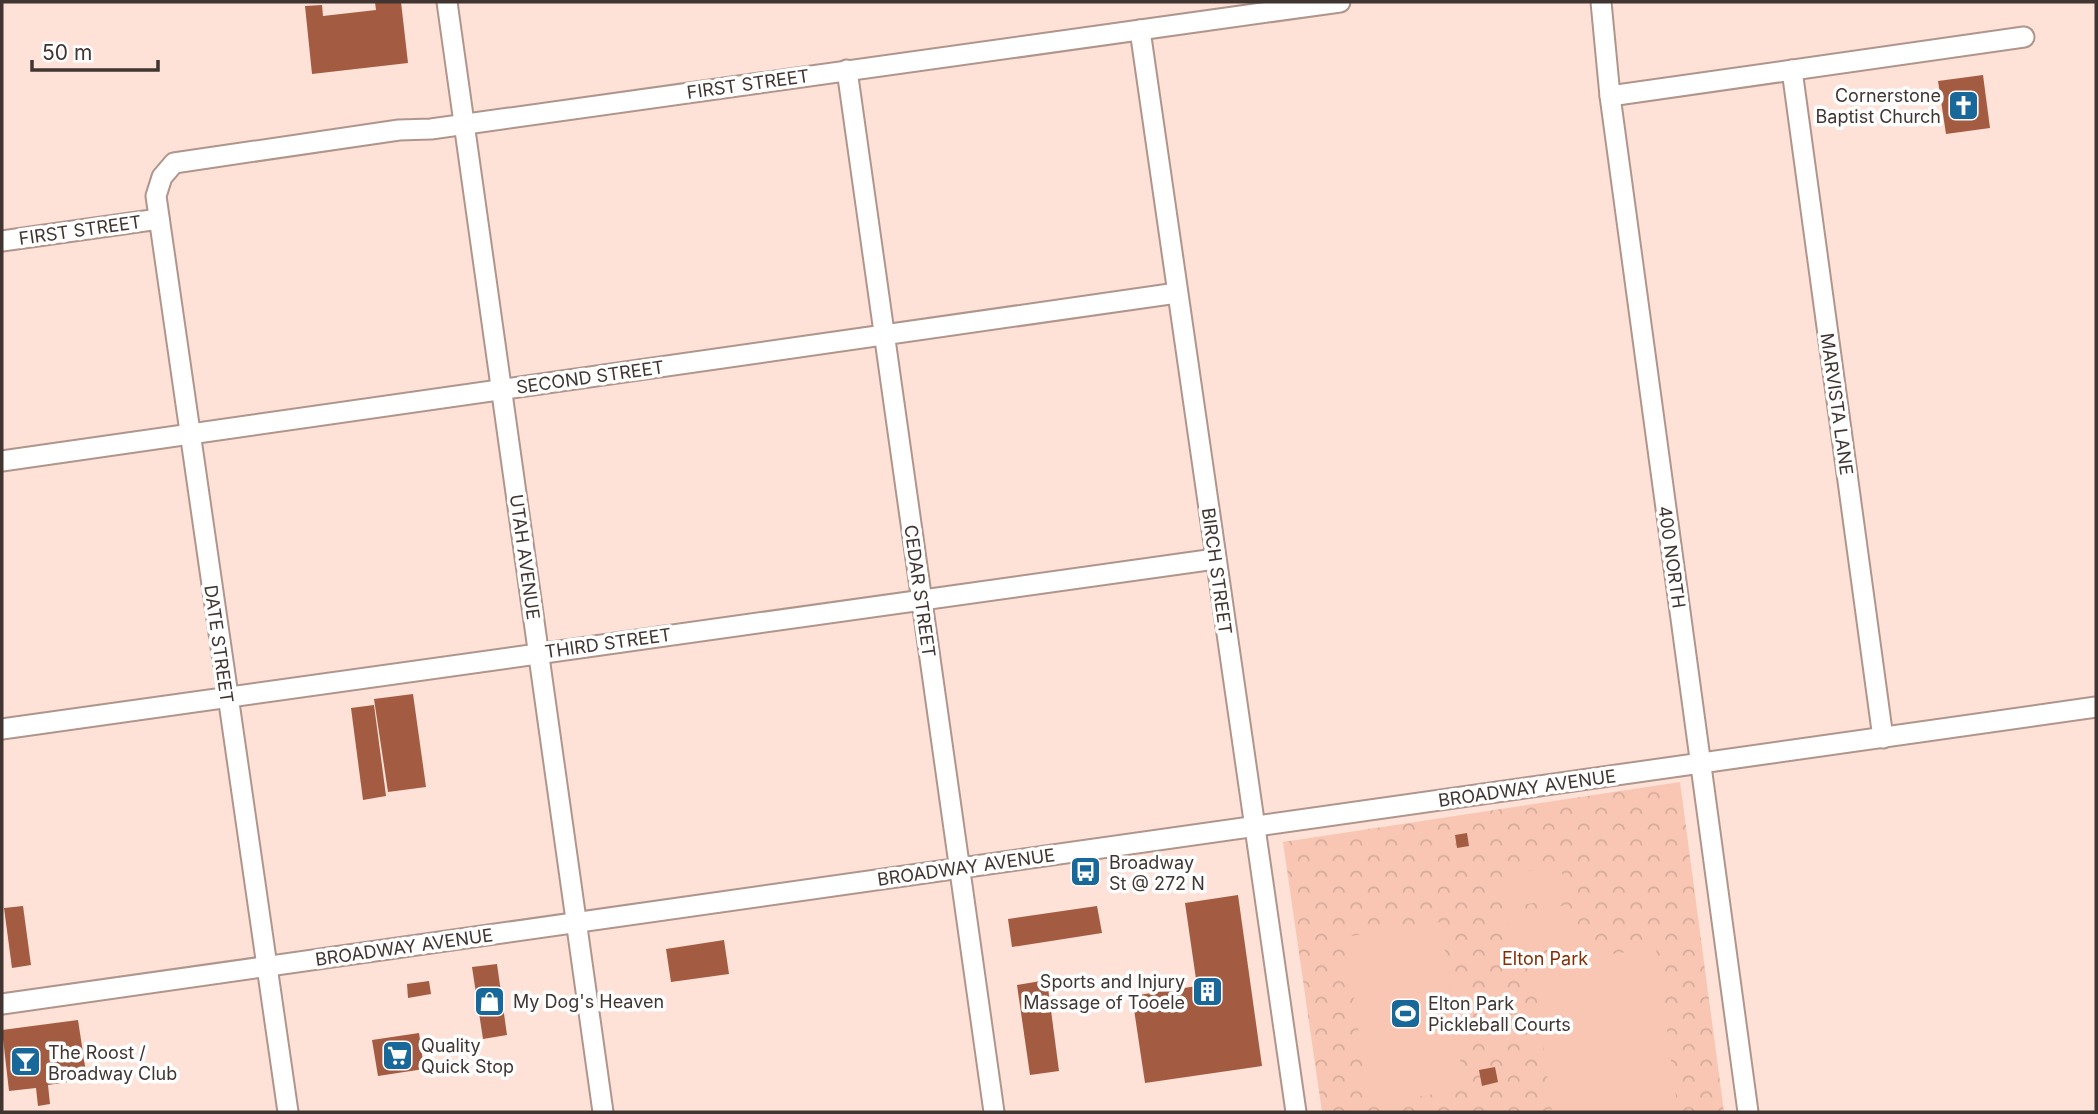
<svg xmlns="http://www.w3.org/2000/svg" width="2098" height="1114" viewBox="0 0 2098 1114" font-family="Inter,sans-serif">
<defs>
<pattern id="forest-crowns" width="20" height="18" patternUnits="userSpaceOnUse" patternTransform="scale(1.75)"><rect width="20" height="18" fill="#f9c6b3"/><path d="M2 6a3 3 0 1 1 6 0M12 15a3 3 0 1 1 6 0" fill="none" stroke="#d6ab9a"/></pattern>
</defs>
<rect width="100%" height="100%" fill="#fee1d7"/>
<path fill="url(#forest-crowns)" d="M1680 782 1724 1112H1322L1283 842Z"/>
<g fill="#f9c6b3">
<path d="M1561 866 1566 898 1507 907 1503 875Z"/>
<path d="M1567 905 1573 943 1512 952 1506 914Z"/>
<path d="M1441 922 1464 1089 1369 1105 1345 937Z"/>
<path d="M1656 948 1678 1112H1552L1532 965Z"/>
</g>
<g fill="#a35c42">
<path d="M375 2H401L408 63 312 74 305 6 322 5 323 16 376 10Z"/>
<path d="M1983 75 1990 128 1946 134 1938 81Z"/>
<path d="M413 694 426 787 388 792 374 699Z"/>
<path d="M374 705 386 796 363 800 351 708Z"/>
<path d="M1467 833 1469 846 1457 848 1455 835Z"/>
<path d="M1238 895 1262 1066 1145 1083 1132 996 1197 986 1185 903Z"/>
<path d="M23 906 31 965 12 968 4 908Z"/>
<path d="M1097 906 1102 933 1012 947 1008 919Z"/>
<path d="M724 940 729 974 671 982 666 949Z"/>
<path d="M497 964 507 1035 483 1039 472 967Z"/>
<path d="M1047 980 1059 1071 1030 1075 1017 985Z"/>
<path d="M429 981 431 994 408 998 407 984Z"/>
<path d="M78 1020 87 1079 48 1085 50 1104 38 1106 36 1088 9 1091 2 1030Z"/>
<path d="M419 1033 424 1069 378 1076 372 1040Z"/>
<path d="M1495 1067 1498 1082 1482 1086 1479 1070Z"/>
</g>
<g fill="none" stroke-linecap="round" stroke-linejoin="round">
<defs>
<g id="minor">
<path d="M447 2 603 1112"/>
<path d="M1601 2 1610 96 1748 1112"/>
<path d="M1140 30 1296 1112"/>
<path d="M847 70 994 1112"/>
<path d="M1792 70 1883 738"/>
<path d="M1610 96 2024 37"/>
<path d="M2 241 159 219"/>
<path d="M2 461 1177 293"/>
<path d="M2 729 1215 559"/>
<path d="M2 1004 2096 707"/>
<path d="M288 1112 156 196 162 177 174 163 399 130 431 129 1340 2"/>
</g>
</defs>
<use href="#minor" stroke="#af958c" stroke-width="23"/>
<use href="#minor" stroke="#fff" stroke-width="19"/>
</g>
<defs>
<symbol id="church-square" viewBox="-11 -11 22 22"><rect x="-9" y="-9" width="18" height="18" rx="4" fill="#19689a" stroke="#fff"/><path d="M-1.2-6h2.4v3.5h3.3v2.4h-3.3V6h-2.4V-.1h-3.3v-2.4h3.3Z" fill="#fff"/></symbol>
<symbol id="bus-square" viewBox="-11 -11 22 22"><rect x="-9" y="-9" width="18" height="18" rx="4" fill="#19689a" stroke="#fff"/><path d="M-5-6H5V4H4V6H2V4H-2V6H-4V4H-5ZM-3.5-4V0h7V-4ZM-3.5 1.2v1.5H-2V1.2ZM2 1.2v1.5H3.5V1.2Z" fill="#fff"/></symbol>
<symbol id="building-square" viewBox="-11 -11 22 22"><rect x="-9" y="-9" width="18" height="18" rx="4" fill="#19689a" stroke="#fff"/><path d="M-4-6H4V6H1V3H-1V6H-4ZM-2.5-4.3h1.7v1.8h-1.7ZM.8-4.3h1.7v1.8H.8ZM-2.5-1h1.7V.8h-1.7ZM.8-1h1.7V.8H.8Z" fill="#fff"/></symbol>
<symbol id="shop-square" viewBox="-11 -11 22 22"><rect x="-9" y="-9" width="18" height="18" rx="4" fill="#19689a" stroke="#fff"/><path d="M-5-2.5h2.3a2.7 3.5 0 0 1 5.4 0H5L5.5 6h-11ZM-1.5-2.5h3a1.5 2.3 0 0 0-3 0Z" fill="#fff"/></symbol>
<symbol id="stadium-square" viewBox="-11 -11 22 22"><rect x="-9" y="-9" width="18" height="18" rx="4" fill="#19689a" stroke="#fff"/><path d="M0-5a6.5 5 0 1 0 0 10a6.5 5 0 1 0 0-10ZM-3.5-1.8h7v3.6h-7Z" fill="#fff"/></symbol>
<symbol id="supermarket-square" viewBox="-11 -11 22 22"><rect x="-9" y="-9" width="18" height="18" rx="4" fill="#19689a" stroke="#fff"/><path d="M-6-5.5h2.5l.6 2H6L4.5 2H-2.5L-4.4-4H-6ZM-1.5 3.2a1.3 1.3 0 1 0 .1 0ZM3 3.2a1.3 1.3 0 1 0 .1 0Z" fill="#fff"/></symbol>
<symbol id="bar-square" viewBox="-11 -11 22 22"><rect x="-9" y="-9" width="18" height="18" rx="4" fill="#19689a" stroke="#fff"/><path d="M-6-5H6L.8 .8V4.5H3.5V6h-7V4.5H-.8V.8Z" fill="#fff"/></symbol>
</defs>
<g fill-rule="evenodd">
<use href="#church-square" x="1946" y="88" width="35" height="35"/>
<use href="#bus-square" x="1068" y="854" width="35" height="35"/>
<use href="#building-square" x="1190" y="974" width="35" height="35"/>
<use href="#shop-square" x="472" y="984" width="35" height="35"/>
<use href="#stadium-square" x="1388" y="996" width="35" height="35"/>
<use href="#supermarket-square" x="380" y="1038" width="35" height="35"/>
<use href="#bar-square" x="8" y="1044" width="35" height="35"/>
</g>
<g text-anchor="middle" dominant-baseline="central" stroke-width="7" stroke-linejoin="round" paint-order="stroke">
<g font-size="18" fill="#403531" stroke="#fff">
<text transform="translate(748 84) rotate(-8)">FIRST STREET</text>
<text transform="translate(80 230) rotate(-8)">FIRST STREET</text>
<text transform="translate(590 377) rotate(-8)">SECOND STREET</text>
<text transform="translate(1837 404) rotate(82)">MARVISTA LANE</text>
<text transform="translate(525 557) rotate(82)">UTAH AVENUE</text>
<text transform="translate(1672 557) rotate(82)">400 NORTH</text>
<text transform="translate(1217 571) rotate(82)">BIRCH STREET</text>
<text transform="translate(920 591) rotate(82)">CEDAR STREET</text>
<text transform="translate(608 643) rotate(-8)">THIRD STREET</text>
<text transform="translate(219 644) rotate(82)">DATE STREET</text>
<text transform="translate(1527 788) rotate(-8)">BROADWAY AVENUE</text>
<text transform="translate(966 867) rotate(-8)">BROADWAY AVENUE</text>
<text transform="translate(404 947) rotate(-8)">BROADWAY AVENUE</text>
</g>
<g font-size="18" fill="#403531" stroke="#fff" text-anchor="start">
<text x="1941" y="95" text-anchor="end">Cornerstone<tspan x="1941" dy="21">Baptist Church</tspan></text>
<text x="1109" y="862">Broadway<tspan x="1109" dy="21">St @ 272 N</tspan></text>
<text x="1185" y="981" text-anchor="end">Sports and Injury<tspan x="1185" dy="21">Massage of Tooele</tspan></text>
<text x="513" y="1001">My Dog's Heaven</text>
<text x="1428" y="1003">Elton Park<tspan x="1428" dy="21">Pickleball Courts</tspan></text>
<text x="421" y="1045">Quality<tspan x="421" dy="21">Quick Stop</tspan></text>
<text x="48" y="1052">The Roost /<tspan x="48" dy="21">Broadway Club</tspan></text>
</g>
<g font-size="18" fill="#862d02" stroke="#fff">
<text x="1545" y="958">Elton Park</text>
</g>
</g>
<rect width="2098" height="1114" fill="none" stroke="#403531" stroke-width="7"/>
<path d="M32 60v10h126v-10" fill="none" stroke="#403531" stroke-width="3.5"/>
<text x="42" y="60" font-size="21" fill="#403531" stroke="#ffffff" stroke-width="5" paint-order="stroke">50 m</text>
</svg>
